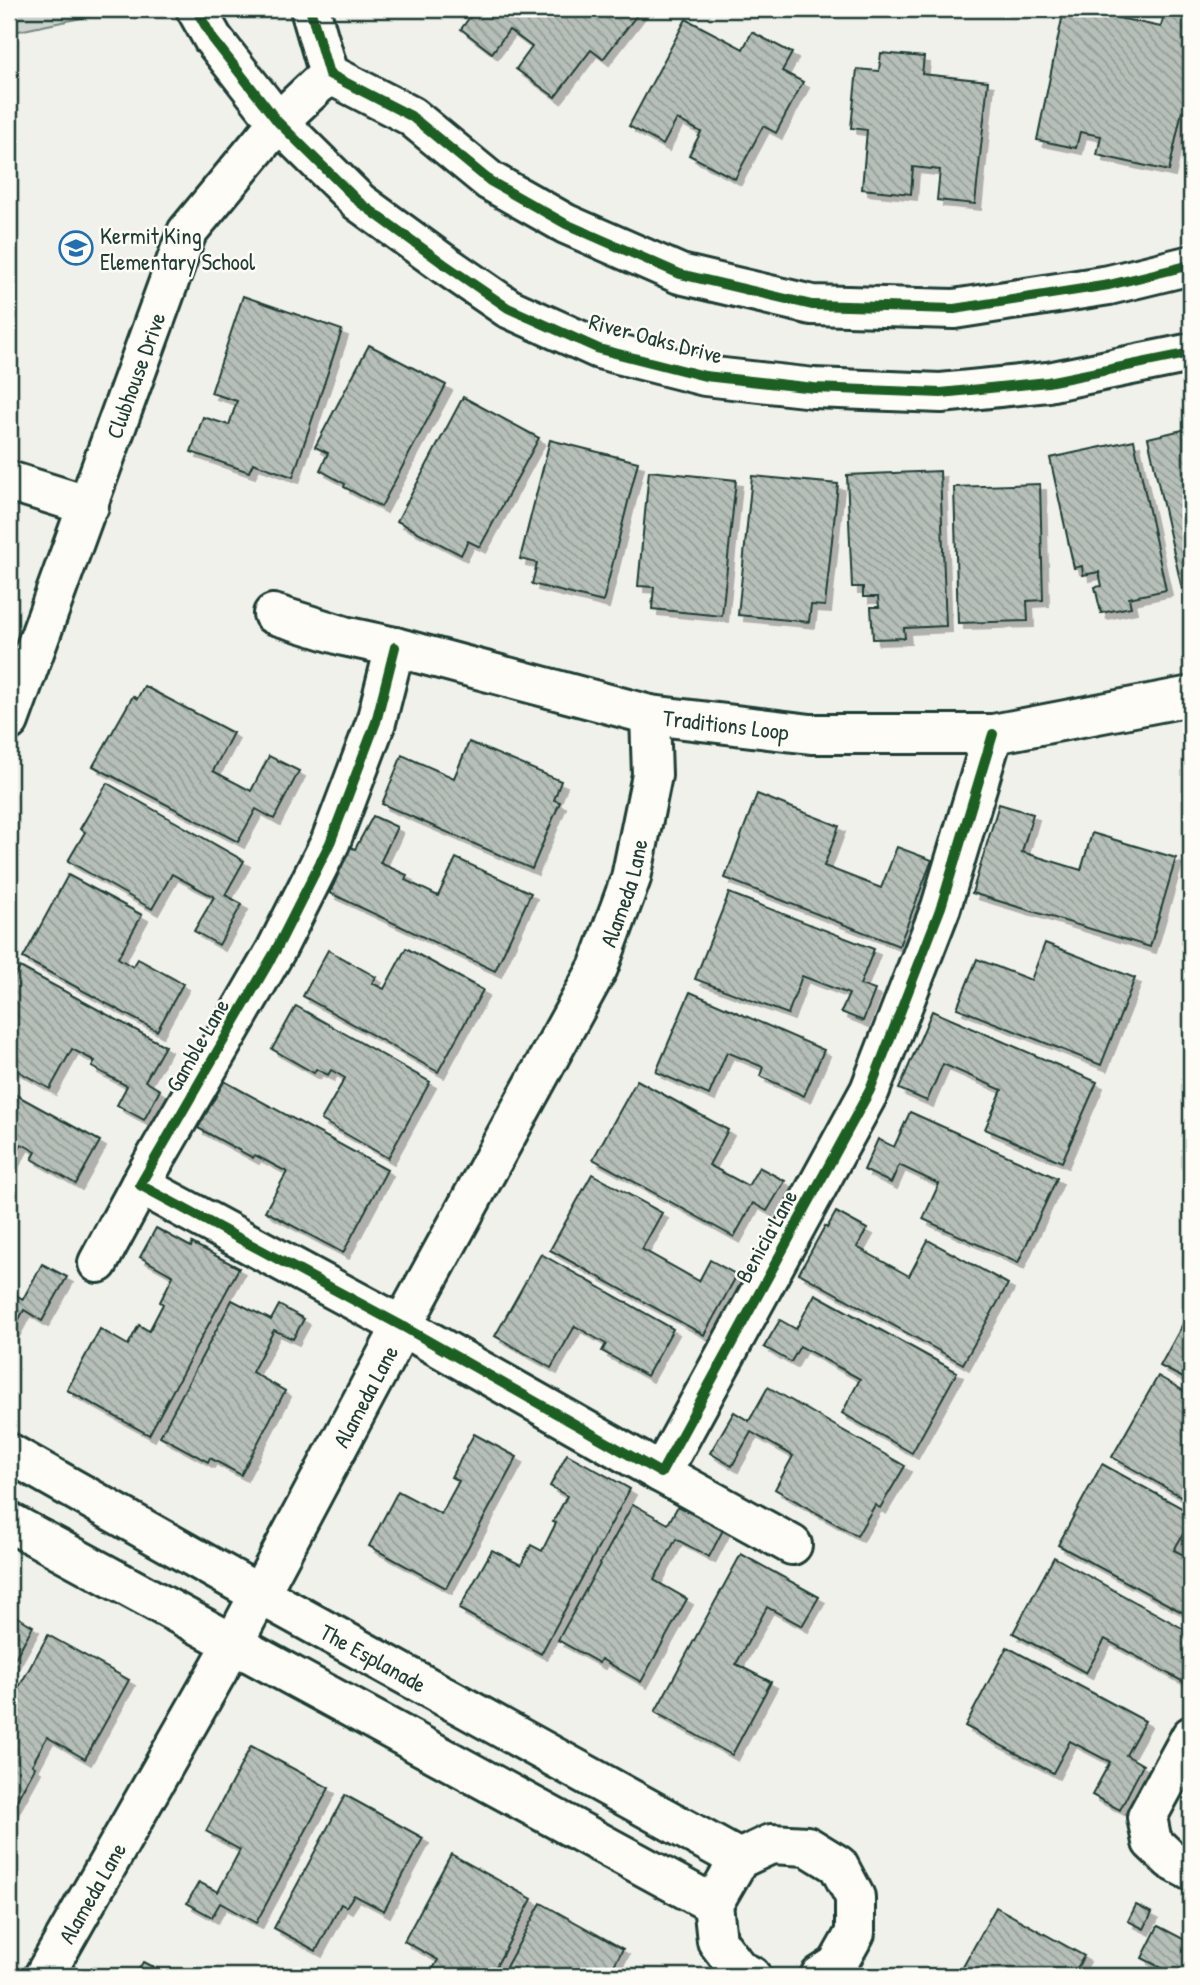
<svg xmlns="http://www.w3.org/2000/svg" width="1200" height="1985" viewBox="0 0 1200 1985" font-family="'Patrick Hand',sans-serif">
<defs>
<pattern id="building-back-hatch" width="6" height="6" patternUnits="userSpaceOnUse" patternTransform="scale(1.75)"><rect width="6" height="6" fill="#b6bfb8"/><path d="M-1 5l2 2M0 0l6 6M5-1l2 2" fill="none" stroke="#939c96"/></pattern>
<filter id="shadow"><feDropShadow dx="6" dy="6" stdDeviation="0" flood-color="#0004"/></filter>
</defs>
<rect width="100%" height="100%" fill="#f0f1eb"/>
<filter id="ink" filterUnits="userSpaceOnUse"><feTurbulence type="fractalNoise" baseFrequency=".0143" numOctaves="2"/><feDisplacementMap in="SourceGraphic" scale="14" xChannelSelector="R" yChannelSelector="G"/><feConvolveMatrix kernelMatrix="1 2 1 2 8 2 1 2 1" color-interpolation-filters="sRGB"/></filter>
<g filter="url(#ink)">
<path fill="#cdd3cd" stroke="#768880" stroke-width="2" d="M9 9H114L115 11 9 33Z"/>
<g fill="url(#building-back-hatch)" stroke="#1f3d34" stroke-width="2" filter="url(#shadow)">
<path d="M476 9H637L640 11 603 59 591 50 555 97 516 69 532 47 509 30 492 53 461 29Z"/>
<path d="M1064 9H1078L1161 27 1165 9H1191V113L1182 111 1169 171 1097 155 1101 136 1080 132 1076 148 1037 140Z"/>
<path d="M686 19 743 49 752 32 792 53 782 71 803 82 776 133 763 126 735 179 689 155 701 132 677 119 663 145 629 126Z"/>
<path d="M881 53 924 57 922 74 988 81 975 204 937 200 940 170 913 167 911 194 862 189 867 130 851 128 857 69 879 71Z"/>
<path d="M243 296 342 330 293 477 253 463 249 472 191 452 203 417 229 425 237 401 211 393Z"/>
<path d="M369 345 446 385 381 507 344 487 345 484 320 470 328 453 315 447Z"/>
<path d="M463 397 539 438 480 547 468 541 461 555 397 521Z"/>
<path d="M1191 428V587L1182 589 1148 438Z"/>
<path d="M550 440 638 462 603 602 532 584 537 563 520 559Z"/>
<path d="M1134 440 1166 590 1129 598 1131 607 1101 613 1095 587 1102 586 1099 572 1083 575 1082 566 1074 568 1050 458Z"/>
<path d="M649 471 736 480 722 616 652 609 654 587 638 586Z"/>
<path d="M940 471 946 626 904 628 905 638 873 639 871 607H879L878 597H863V587H852L847 475Z"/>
<path d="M752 476 838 484 825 606 811 605 809 622 738 615Z"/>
<path d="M1040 484 1043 600 1027 601 1028 621 958 623 954 487Z"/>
<path d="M144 686 233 733 213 771 251 791 269 756 299 771 274 819 256 809 238 842 93 766 133 696 137 699Z"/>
<path d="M469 742 561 781 554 800 560 802 532 869 382 804 402 755 454 778Z"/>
<path d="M107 783 244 861 225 895 242 904 219 945 194 931 214 897 172 874 152 909 68 861 85 832 80 829Z"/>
<path d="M757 794 839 826 824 866 881 888 897 847 932 860 899 946 725 878Z"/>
<path d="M999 804 1033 814 1022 852 1081 870 1092 833 1176 858 1150 947 972 893Z"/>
<path d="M373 816 397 827 380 863 407 875 405 880 438 896 456 858 531 893 495 971 330 893 350 847 355 849Z"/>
<path d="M68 875 142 915 118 958 133 967 138 959 183 984 157 1031 23 958Z"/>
<path d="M729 893 874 949 860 985 875 990 863 1021 841 1012 849 994 802 976 788 1014 695 979Z"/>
<path d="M1045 943 1135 978 1101 1065 957 1008 977 959 1031 980Z"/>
<path d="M406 948 483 990 438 1072 303 996 328 950 376 977 372 983 384 989Z"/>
<path d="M20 967 165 1046 145 1081 160 1090 144 1120 117 1105 127 1086 92 1067 95 1061 72 1049 50 1089 9 1066V987Z"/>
<path d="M690 992 824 1050 804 1096 760 1076 763 1067 727 1052 709 1095 656 1072Z"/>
<path d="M296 1006 430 1082 388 1158 321 1120 345 1078 331 1070 328 1075 316 1069 314 1073 272 1049Z"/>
<path d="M932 1011 1097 1082 1062 1162 985 1129 1002 1090 943 1064 927 1101 899 1089Z"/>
<path d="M637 1080 728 1130 709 1165 748 1186 759 1167 785 1181 767 1211 753 1203 734 1237 593 1159Z"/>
<path d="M224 1081 387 1170 343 1253 265 1211 287 1172 255 1155 253 1158 198 1128Z"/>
<path d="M9 1091 100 1141 76 1184 32 1159 36 1152 22 1144 9 1167Z"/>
<path d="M910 1112 1057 1178 1018 1263 923 1219 939 1184 899 1165 891 1183 864 1170 878 1139 894 1147Z"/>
<path d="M592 1174 662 1213 642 1249 699 1281 710 1260 737 1275 704 1335 550 1250Z"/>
<path d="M836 1212 867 1229 857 1247 909 1276 928 1240 1008 1284 963 1364 799 1273 825 1226 827 1228Z"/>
<path d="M156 1228 191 1247 192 1243 239 1268 149 1435 67 1390 100 1329 128 1345 139 1325 149 1331 163 1304 160 1302 173 1276 140 1257Z"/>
<path d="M541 1254 673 1329 647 1376 602 1351 606 1344 575 1326 551 1368 495 1336Z"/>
<path d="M42 1264 67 1277 42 1321 24 1310 9 1338V1291L23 1299Z"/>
<path d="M815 1294 957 1372 912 1453 842 1413 860 1379 800 1346 791 1362 764 1347 780 1320 796 1329Z"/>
<path d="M232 1300 271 1320 279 1305 304 1319 293 1339 274 1330 252 1372 285 1391 241 1475 210 1458 208 1462 160 1436Z"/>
<path d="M1191 1309V1382L1160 1366Z"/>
<path d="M1158 1376 1191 1395V1502L1112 1457Z"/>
<path d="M768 1387 905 1466 880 1508 875 1505 857 1536 775 1489 793 1456 751 1432 732 1466 710 1453 734 1412 749 1421Z"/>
<path d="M474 1434 517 1457 446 1588 369 1546 398 1491 441 1514 459 1481 451 1477Z"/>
<path d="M567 1454 630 1489 541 1654 459 1609 492 1550 521 1565 531 1545 542 1551 556 1523 553 1522 567 1496 550 1486Z"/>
<path d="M1102 1464 1191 1513V1520L1174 1550 1191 1559V1617L1058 1545Z"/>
<path d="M633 1504 668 1524 678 1506 723 1530 709 1557 676 1539 654 1580 687 1599 641 1682 601 1659 599 1663 558 1640Z"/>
<path d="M741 1554 819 1597 802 1626 767 1607 736 1664 771 1682 732 1755 655 1712Z"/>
<path d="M1054 1557 1191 1633V1681L1189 1685 1105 1639 1086 1673 1013 1633Z"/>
<path d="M9 1612 33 1626 9 1669Z"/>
<path d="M48 1635 129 1680 85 1759 47 1737 32 1765 35 1767 9 1814V1705Z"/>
<path d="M1007 1647 1145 1721 1126 1755 1143 1765 1120 1810 1092 1795 1110 1762 1070 1741 1053 1773 965 1726Z"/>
<path d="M251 1746 329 1788 256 1923 220 1903 212 1917 187 1903 199 1882 218 1892 240 1850 206 1831Z"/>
<path d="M345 1795 423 1838 384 1911 354 1895 346 1907 341 1904 316 1951 274 1928Z"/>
<path d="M451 1854 532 1899 491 1976H429L438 1960 404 1941Z"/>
<path d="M541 1903 623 1949 608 1976H501Z"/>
<path d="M1136 1905 1152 1913 1144 1929 1128 1921Z"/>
<path d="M996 1907 1084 1956 1076 1970 1086 1976H958Z"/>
<path d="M1158 1926 1191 1943V1976H1177L1142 1958Z"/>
<path d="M143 1962 170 1976H135Z"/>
</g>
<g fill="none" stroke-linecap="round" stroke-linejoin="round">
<defs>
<g id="street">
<path d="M9 481 89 506"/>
<path id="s1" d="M273 614 344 636 395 647 650 715 811 734H993L1191 696"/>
<path d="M395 647 376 722 330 843 276 950 140 1185 402 1326 661 1473 870 1090 941 907 993 734"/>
<path id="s2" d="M9 721 187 232 278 122 329 74"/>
<path d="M98 1263 140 1185"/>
<path id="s3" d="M9 1453 259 1594 739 1859"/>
<path d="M661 1473 792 1545"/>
<path d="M9 1522 713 1904"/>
<path d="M1191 1736 1147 1817 1152 1842 1171 1860 1191 1871"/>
<path id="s4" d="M44 1976 233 1644 402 1326 598 968 631 878 652 775 650 715"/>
<path d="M751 1976 739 1970 717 1941 713 1904 739 1859 771 1844 807 1846 838 1865 855 1897V1933L837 1965 820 1976"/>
</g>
<g id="secondary">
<path d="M196 9 213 39 278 122 359 202 444 264 508 308 599 349 705 376 814 388 941 393 1048 382 1191 353"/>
<path d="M310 9 329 74 411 116 490 181 566 224 680 274 812 305 954 309 1109 285 1191 265"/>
</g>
</defs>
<use href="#street" stroke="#1f3d34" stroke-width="44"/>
<use href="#secondary" stroke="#1f3d34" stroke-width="44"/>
<use href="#street" stroke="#fdfcf7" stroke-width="38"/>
<use href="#secondary" stroke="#fdfcf7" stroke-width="38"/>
<defs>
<g id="cycleway">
<path d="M196 9 213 39 278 122 359 202 444 264 508 308 599 349 705 376 814 388 941 393 1048 382 1191 353"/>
<path d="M310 9 329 74 411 116 490 181 566 224 680 274 812 305 954 309 1109 285 1191 265"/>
<path d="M395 647 376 722 330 843 276 950 140 1185 402 1326 661 1473 870 1090 941 907 993 734"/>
</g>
</defs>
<use href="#cycleway" stroke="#fdfcf7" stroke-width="15"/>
<use href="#cycleway" stroke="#1b5e20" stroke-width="10"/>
</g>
</g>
<defs>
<symbol id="school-ring" viewBox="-11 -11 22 22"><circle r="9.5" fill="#fdfcf7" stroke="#1f6fb2" stroke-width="1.5"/><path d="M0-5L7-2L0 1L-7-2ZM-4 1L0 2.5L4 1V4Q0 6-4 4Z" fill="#1f6fb2"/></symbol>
</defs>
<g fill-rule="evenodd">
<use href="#school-ring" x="57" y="229" width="38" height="38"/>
</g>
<g text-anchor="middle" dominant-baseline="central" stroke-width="5" stroke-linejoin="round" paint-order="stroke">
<g font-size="23" fill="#1f3d34" stroke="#fdfcf7" text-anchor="start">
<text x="100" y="235">Kermit King<tspan x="100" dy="26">Elementary School</tspan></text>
</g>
<g font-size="23" fill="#1f3d34" stroke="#fdfcf7">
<text transform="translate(656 338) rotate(15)">River Oaks Drive</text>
<text stroke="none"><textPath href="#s2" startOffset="368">Clubhouse Drive</textPath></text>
<text stroke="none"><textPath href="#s1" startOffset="467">Traditions Loop</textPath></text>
<text stroke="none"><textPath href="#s4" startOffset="1230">Alameda Lane</textPath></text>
<text transform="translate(197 1045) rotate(-60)">Gamble Lane</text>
<text transform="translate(766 1236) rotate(-61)">Benicia Lane</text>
<text stroke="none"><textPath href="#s4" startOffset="663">Alameda Lane</textPath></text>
<text stroke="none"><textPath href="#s3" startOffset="418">The Esplanade</textPath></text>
<text stroke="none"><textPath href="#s4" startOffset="96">Alameda Lane</textPath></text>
</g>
</g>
<rect width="1200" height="1985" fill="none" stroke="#fdfcf7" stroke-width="35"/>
<rect x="18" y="18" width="1165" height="1950" fill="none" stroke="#1f3d34" stroke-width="2.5" filter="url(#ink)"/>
</svg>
